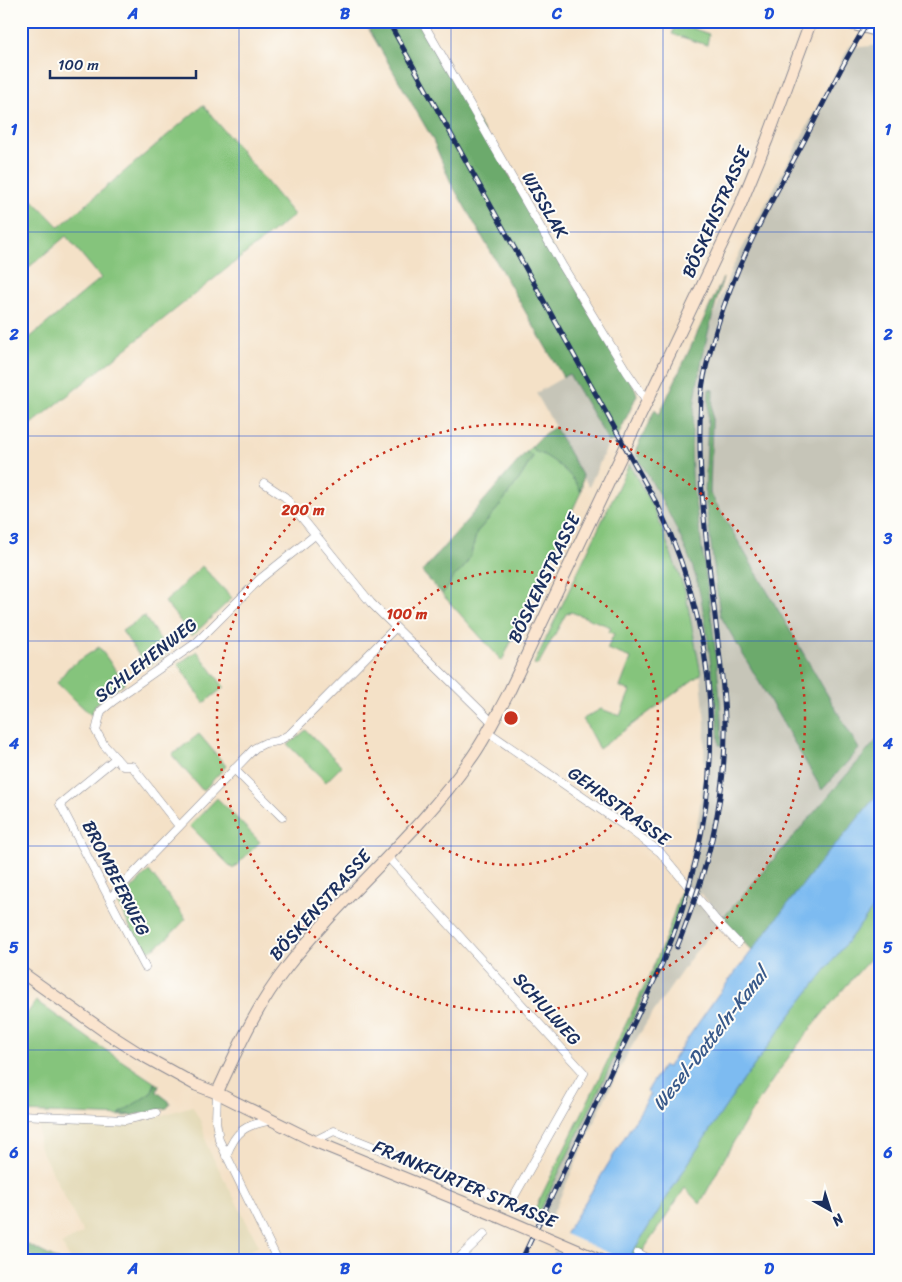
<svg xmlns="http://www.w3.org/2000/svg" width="902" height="1282" viewBox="0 0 902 1282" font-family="Sriracha,sans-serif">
<rect width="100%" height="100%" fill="#fdfcf7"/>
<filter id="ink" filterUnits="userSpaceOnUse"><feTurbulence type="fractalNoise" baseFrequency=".02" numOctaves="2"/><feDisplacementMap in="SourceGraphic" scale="10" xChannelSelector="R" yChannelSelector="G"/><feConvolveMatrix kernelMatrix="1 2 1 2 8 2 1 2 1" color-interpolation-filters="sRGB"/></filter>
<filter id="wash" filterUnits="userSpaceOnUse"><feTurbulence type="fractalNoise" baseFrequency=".0096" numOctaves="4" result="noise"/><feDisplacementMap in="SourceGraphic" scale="20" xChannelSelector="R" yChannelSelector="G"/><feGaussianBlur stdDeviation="1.12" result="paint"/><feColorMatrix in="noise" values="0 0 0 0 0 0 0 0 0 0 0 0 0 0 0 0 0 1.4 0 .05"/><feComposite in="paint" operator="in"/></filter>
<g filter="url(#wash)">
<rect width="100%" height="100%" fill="#f4e1c7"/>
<path fill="#e4dbba" d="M192 1106 201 1122 208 1148 259 1246 230 1261H71L62 1244 83 1233 39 1146V1120L130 1125Z"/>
<g fill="#c6c5b8" fill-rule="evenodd">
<path d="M850 45 861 47 881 45V735L739 899 693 955 649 1019 629 1051 608 1092 548 1224 536 1219 649 985 668 941 684 897 683 885 690 859 699 814 704 769 705 723 701 678 685 591 655 511 629 464 635 452 679 535 693 569 701 601 708 638 718 727 719 745H722L717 662 692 473 695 392 706 335 732 268ZM713 390 710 493 822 790 720 615 705 497ZM701 893 716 913 712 918 698 901Z"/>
<path d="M569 374 609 442 589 487 536 393Z"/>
</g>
<g fill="#85c47c" stroke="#507a6d">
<path d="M677 23 709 34 707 45 672 34Z"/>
<path d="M203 105 294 215 23 431 21 430V345L101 278 66 236 21 274V198L27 194 59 227Z"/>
<path d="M531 447C538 455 537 451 544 455 558 463 575 477 581 492L502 661 442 594 449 586 451 579 462 570 470 557 477 532 498 508 520 478 533 457 526 452Z"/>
<path d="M629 464 655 511 685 591 701 674 599 749 583 719 601 709 620 716 630 691 620 687 631 658 607 649 614 634 609 632 611 627 571 612 566 614 539 663 537 665 534 664Z"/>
<path d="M202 566 232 598 192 636 165 602Z"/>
<path d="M144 616 169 652 147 667 122 631Z"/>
<path d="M99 647 125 683C113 691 95 699 91 715L57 683 68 668Z"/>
<path d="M197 651 224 687 204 703 178 664Z"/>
<path d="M306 730 342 766 326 782 288 745Z"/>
<path d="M199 734 226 766 203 791 172 755Z"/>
<path d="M217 798 260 842 233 869 190 826Z"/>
<path d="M149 871 186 919C175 930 159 949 144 952L141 949 118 903Z"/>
<path d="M683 885 685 887C679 927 655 970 638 1007 605 1078 571 1149 536 1219L531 1217 648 979 666 937Z"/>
<path d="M881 898V947C831 1001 784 1058 746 1121 729 1148 715 1177 700 1204L685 1188 636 1261 628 1259C665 1200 701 1140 741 1083 786 1020 832 958 881 898Z"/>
<path d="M36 1001 98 1045 155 1083 151 1093 120 1114 134 1115 127 1116 21 1112V1022Z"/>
</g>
<g fill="#6caa6c" stroke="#446c65">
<path d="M364 21H419L636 391 637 395 616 440 609 442 569 374 563 377 451 183 432 138Z"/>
<path d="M723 278C704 344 689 402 692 472 693 495 698 518 701 540 710 608 721 676 722 745H719C718 719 715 692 711 666 707 633 703 600 693 568 678 527 656 490 635 452L655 409 659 415Z"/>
<path d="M709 389 713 390 710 493 859 749 822 790 720 615 705 497Z"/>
<path d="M555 427 583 477 581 492C575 477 558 463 544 455 537 451 538 455 531 447L544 434Z"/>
<path d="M526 452 533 456 520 478 498 508 477 532 470 557 462 570 451 579 449 586 442 594 422 572Z"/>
<path d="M881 735V790L842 838 828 852 752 951 722 919Z"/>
<path d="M156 1083 159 1085 157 1092 169 1101 170 1105 167 1108 134 1115 119 1114 151 1093Z"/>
<path d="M21 1241 60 1261H41L21 1251Z"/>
</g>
<path fill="#7dbbf1" stroke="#4c75a8" d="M881 790V898L787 1020 740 1085 696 1151 627 1261H549L651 1094 647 1091 663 1066 667 1068 717 996 828 852 842 838Z"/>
<path fill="#f4e1c7" d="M563 1233 627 1261H574L552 1251Z"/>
</g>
<g filter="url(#ink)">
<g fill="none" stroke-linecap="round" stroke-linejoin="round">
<defs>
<g id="minor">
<path d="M422 21 562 265 627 372 647 401"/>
<path d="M264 483 285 497 371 603 493 723"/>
<path d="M488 732 629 829 660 852 716 920 738 943"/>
<path d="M116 758 60 804 145 967"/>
<path d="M234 769 282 817"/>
<path d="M179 826 132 766H123L104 745 96 731 101 711 113 701 196 643 260 579 315 535"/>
<path d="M110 898 255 748 265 743 278 741 290 734 395 628"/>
<path d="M217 1093 216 1121 219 1140 278 1261"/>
<path d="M21 1115 125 1120 156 1113"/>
<path d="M314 1141 334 1131 511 1202 584 1073 387 856"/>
<path d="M226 1156C236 1130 245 1125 272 1120"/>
<path d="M638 1253 653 1261"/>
<path d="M456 1261 484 1234"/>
</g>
<path id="tertiary" d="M838 21 877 31 881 30"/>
<g id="secondary">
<path d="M21 972 107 1033 140 1054 196 1085 217 1093 314 1141 497 1216"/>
<path d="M217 1093C237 1050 257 1005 287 967 343 895 418 835 470 760 485 740 496 716 508 694L740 206 767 140 811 21"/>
</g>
</defs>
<use href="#minor" stroke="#888892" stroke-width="9"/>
<use href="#tertiary" stroke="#888892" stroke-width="12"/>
<use href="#secondary" stroke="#888892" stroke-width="13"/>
<use href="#minor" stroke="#fff" stroke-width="8"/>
<use href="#tertiary" stroke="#fff" stroke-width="10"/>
<use href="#secondary" stroke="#fbe5cf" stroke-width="11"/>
<defs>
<g id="rail">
<path d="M388 21 658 506C730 657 725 811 662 964L521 1261"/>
<path d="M677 947C706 875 726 803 725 724 725 697 721 669 718 642 709 561 696 479 701 398 703 374 710 350 717 327 737 261 771 202 804 141 825 101 844 59 869 21"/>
</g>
</defs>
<use href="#rail" stroke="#1b2f5e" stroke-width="5"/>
<use href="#rail" stroke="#fdfcf7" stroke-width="3" stroke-dasharray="9" stroke-linecap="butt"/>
<defs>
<path id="secondary-bridge" d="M497 1216 602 1261"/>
</defs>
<use href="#secondary-bridge" stroke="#888892" stroke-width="13" stroke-linecap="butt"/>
<use href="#secondary-bridge" stroke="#fbe5cf" stroke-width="11"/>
</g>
</g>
<path fill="none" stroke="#1d4ed8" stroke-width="1" stroke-opacity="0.55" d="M239 21V1261M451 21V1261M663 21V1261M21 232H881M21 436H881M21 641H881M21 846H881M21 1050H881"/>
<g fill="none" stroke="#c8321e" stroke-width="2.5" stroke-dasharray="2.5 5">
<circle cx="511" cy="718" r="147"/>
<circle cx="511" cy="718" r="294"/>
</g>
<g text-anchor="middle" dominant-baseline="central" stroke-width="4" stroke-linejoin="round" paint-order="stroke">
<g font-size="18" fill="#1b2f5e" stroke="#fdfcf7">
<text transform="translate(545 205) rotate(60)">WISSLAK</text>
<text transform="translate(716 212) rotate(-66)">BÖSKENSTRASSE</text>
<text transform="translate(544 578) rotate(-64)">BÖSKENSTRASSE</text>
<text transform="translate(146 660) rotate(-38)">SCHLEHENWEG</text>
<text transform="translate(619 806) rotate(36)">GEHRSTRASSE</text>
<text transform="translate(116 878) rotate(63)">BROMBEERWEG</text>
<text transform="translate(320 905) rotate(-48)">BÖSKENSTRASSE</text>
<text transform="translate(547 1009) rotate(48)">SCHULWEG</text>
<text transform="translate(465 1184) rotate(23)">FRANKFURTER STRASSE</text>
</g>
<g font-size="19" font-style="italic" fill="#38598a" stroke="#fdfcf7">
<text transform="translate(710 1039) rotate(-52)">Wesel-Datteln-Kanal</text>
</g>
</g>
<circle cx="511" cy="718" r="8" fill="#c8321e" stroke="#fdfcf7" stroke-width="2.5"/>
<g font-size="15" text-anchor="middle" font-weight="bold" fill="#c8321e" stroke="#fdfcf7" stroke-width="4" stroke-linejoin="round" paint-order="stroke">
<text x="303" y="515">200 m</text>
<text x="407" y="619">100 m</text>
</g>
<rect width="902" height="1282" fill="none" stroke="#fdfcf7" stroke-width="55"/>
<g transform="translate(830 1210) rotate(141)" stroke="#fdfcf7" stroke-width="4" paint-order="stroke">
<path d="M0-4L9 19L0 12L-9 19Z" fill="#1b2f5e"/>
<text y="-8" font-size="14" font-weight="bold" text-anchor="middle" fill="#1b2f5e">N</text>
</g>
<path d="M50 70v8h146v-8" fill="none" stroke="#1b2f5e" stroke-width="2.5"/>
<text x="58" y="70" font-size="15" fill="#1b2f5e" stroke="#fdfcf7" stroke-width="4" paint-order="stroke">100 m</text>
<rect x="28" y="28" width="846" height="1226" fill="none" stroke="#1d4ed8" stroke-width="2"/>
<g font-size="16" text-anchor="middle" font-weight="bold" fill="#1d4ed8">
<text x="133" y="19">A</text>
<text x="345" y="19">B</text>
<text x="557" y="19">C</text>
<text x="769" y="19">D</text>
<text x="14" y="135">1</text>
<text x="888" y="135">1</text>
<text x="14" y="340">2</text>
<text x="888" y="340">2</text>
<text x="14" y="544">3</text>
<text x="888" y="544">3</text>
<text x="14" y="749">4</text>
<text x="888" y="749">4</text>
<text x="14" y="953">5</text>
<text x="888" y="953">5</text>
<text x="14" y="1158">6</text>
<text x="888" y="1158">6</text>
<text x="133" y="1274">A</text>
<text x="345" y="1274">B</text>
<text x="557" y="1274">C</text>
<text x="769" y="1274">D</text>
</g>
</svg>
